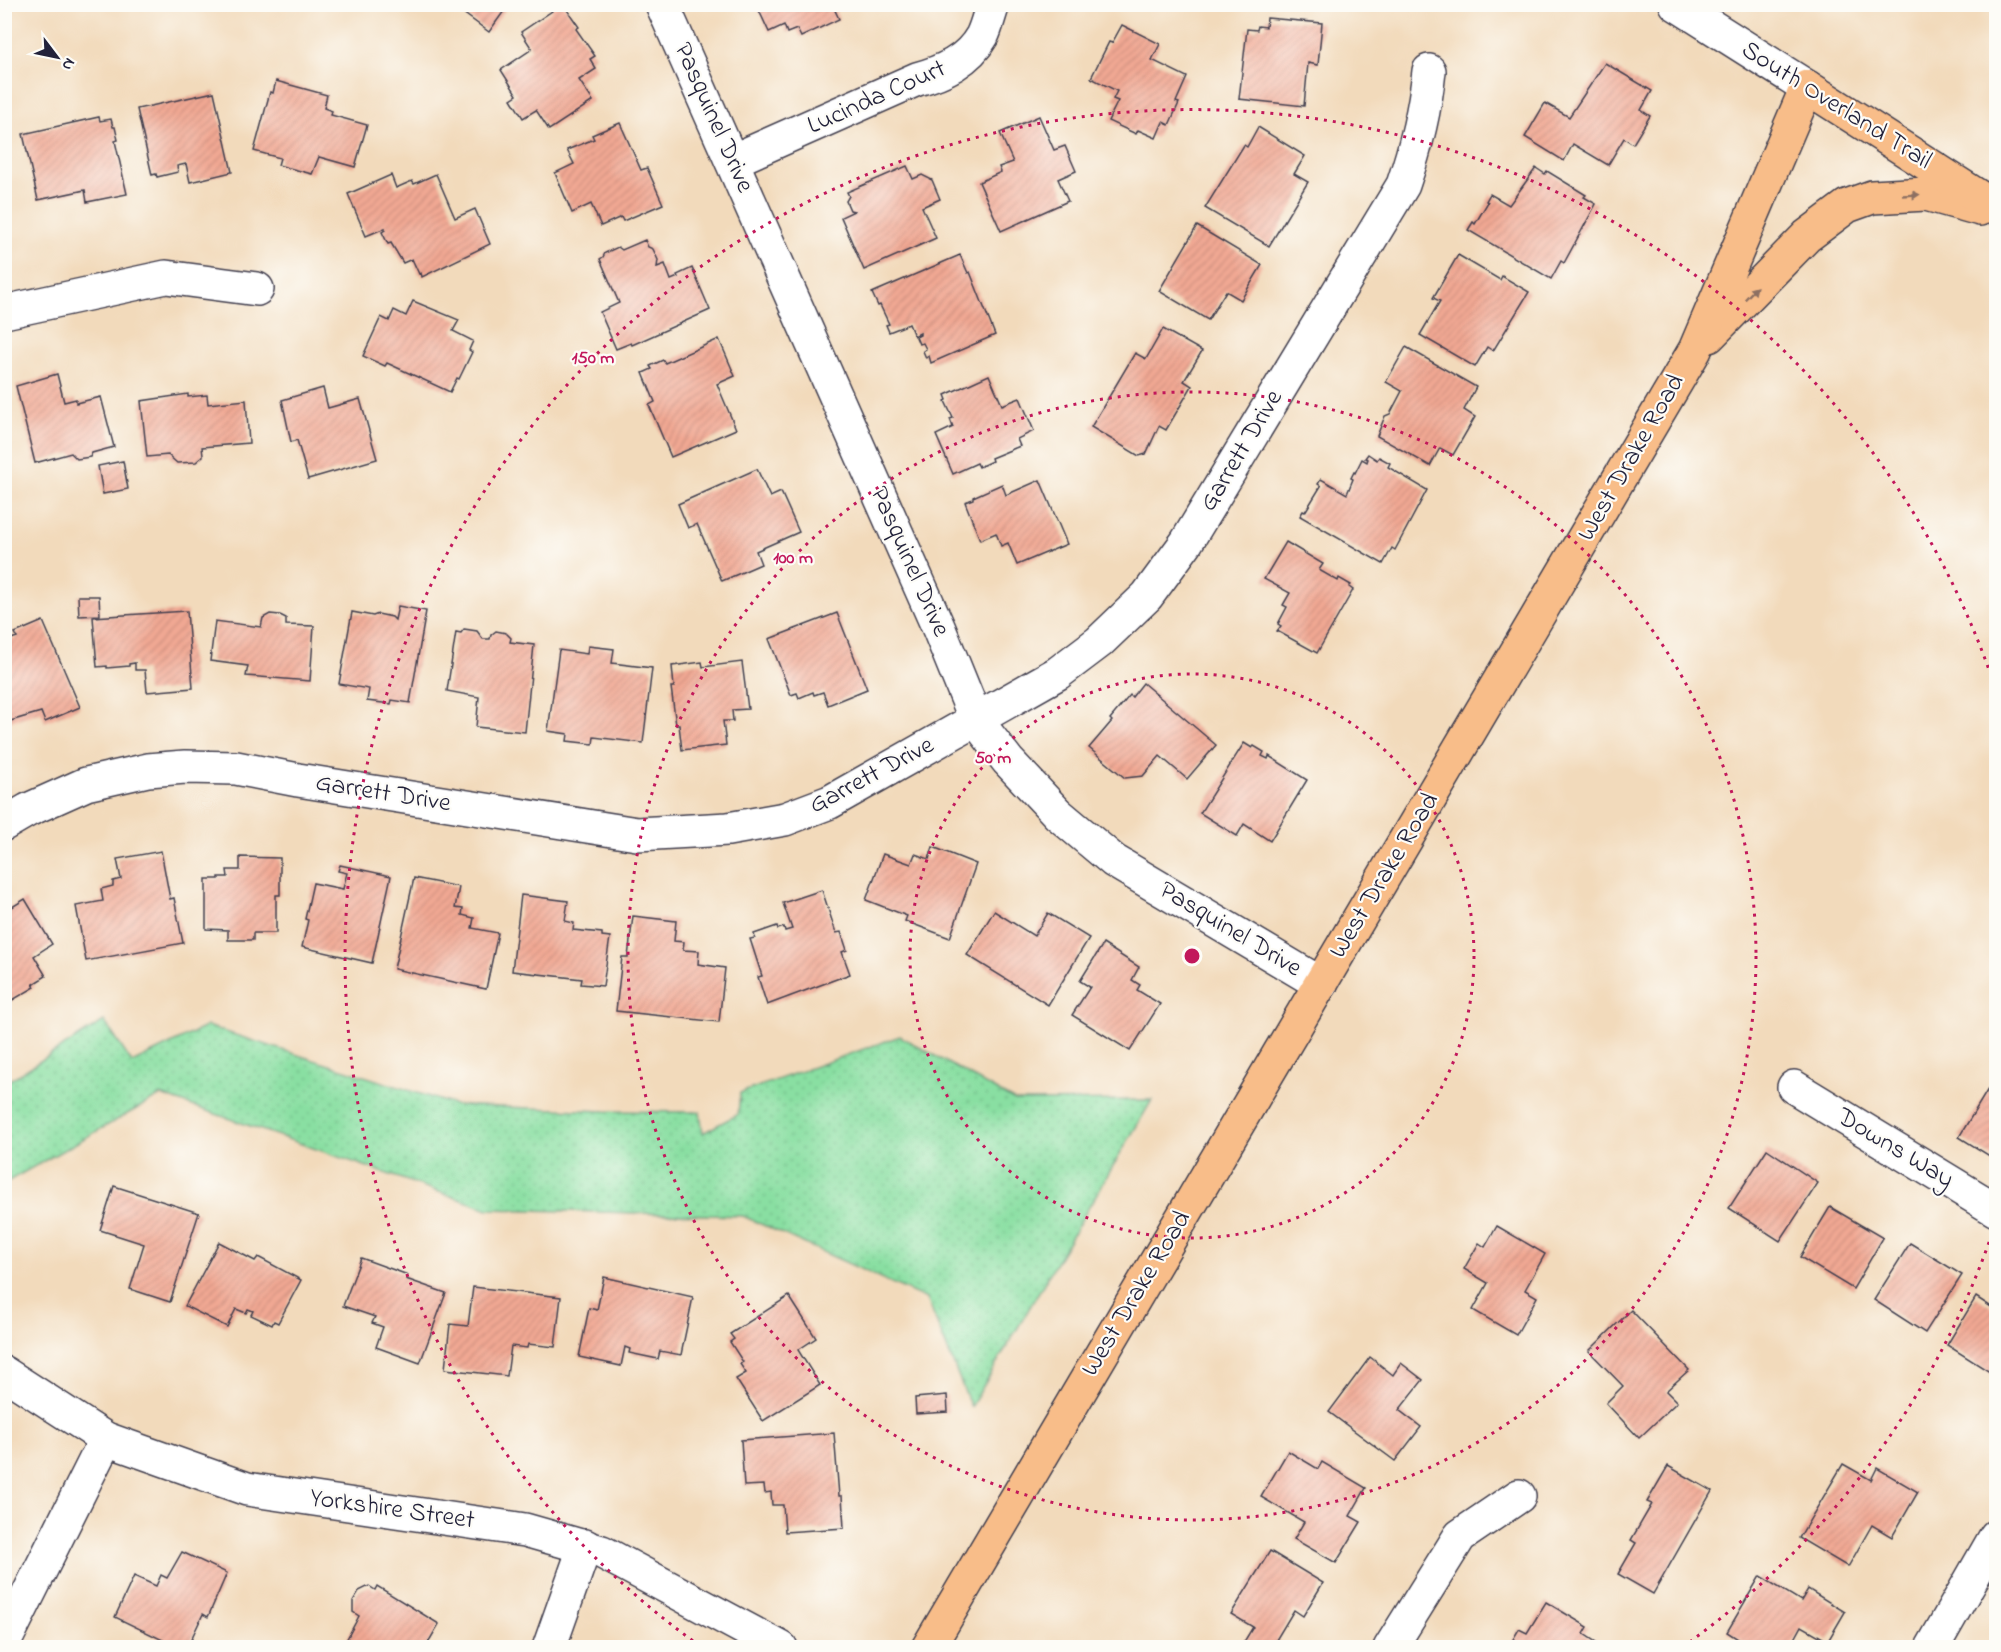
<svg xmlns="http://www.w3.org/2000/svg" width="2001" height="1652" viewBox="0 0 2001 1652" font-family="'Indie Flower',sans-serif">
<defs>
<pattern id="grass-dots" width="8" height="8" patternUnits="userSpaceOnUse" patternTransform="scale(1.5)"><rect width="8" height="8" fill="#89dfa2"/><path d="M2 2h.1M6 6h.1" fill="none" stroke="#76bf8c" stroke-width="1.8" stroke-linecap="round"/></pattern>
<pattern id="building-hatch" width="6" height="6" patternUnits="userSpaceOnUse" patternTransform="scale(1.5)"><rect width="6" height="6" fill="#f1a893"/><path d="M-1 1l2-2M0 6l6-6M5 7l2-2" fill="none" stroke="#ce9080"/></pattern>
</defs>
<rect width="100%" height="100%" fill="#fdfcf7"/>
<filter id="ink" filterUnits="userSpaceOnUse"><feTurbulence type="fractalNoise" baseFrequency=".0167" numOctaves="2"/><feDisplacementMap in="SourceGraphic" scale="12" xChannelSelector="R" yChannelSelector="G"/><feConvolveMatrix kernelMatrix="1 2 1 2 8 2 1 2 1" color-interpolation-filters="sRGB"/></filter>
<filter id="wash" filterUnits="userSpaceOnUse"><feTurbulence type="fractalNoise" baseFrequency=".008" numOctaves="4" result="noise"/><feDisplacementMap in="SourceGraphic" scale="24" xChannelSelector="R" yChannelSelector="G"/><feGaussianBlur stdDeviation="1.35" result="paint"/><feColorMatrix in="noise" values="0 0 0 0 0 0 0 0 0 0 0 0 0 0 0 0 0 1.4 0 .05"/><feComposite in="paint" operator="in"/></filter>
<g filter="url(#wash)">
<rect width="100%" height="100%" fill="#f2dabb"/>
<path fill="url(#grass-dots)" stroke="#56806e" stroke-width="1.5" d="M104 1021 132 1063 207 1026 455 1105 605 1111 700 1112 703 1133 738 1114 740 1093 900 1036 1015 1101 1152 1100 971 1407 927 1299 743 1216 488 1209 161 1095 5 1183V1083Z"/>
<g id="blocks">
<g fill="url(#building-hatch)">
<path d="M451 4H509L489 32Z"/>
<path d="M557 4H563L579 27 576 29 595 56 590 59 596 69 579 80 593 101 549 130 536 110 523 118 511 99 517 95 501 70 532 49 521 32 552 11 551 9Z"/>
<path d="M756 4H832L839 19 801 37 797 29 787 33 784 25 769 32Z"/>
<path d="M1267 18 1322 23 1318 65 1308 63 1304 106 1239 99 1247 29 1257 30 1258 26 1266 27Z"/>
<path d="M1122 25 1160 44 1152 60 1187 77 1176 102 1179 103 1169 125 1163 122 1156 138 1138 130 1136 134 1108 121 1118 101 1113 99 1117 91 1091 78 1109 42 1112 43Z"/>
<path d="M1605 63 1652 91 1641 110 1650 116 1633 144 1624 138 1608 165 1573 144 1564 161 1525 137 1545 103 1569 117Z"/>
<path d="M276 81 327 95 324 108 332 111 331 115 367 125 355 167 319 157 312 174 278 165 280 158 254 151 270 92 273 93Z"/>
<path d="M214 92 232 172 190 182 186 164 177 166 178 172 157 177 156 174 152 175 137 109Z"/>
<path d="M1039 116 1054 150 1065 146 1076 171 1058 179 1068 201 1001 231 979 182 1001 172 999 167 1013 162 1000 133Z"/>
<path d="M99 117 100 121 111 119 113 127H115L118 140 115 141 127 194 87 202 85 190 38 200 23 134Z"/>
<path d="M620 123 641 170 647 168 663 204 623 221 621 217 601 226 591 204 572 213 555 173 574 164 567 150 594 139 592 135Z"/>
<path d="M1258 127 1305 156 1294 174 1308 182 1269 246 1205 208 1244 145 1247 147Z"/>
<path d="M907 166 913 179 922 175 932 180 940 199 922 207 936 238 864 270 841 217 854 211 850 210 846 201 849 196 847 192Z"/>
<path d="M1536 168 1545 174 1547 171 1586 195 1584 197 1596 204 1564 263 1561 261 1551 279 1468 230 1473 222 1475 224 1488 202 1486 201 1490 194 1509 205Z"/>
<path d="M436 174 455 218 475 209 490 244 422 277 421 273 419 274 412 259 403 263 391 243 388 244 382 232 385 230V228L366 236 348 194 391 175 396 188 412 181 414 184Z"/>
<path d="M1197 226 1262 265 1241 300 1226 291 1208 320 1159 291Z"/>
<path d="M645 240 648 247 653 249 658 260 657 267 665 264 671 280 678 277 677 275 692 268 710 310 632 345 631 343 616 349 600 312 619 303 600 259 603 257 605 253 618 247 622 250Z"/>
<path d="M960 255 968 273 970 272 995 335 931 363 929 356 926 358 923 351 926 349 923 343 919 344 916 337 920 335V333L914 336 909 324 889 332 886 325 889 324 880 305 878 306 872 293Z"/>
<path d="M1458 255 1500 280 1502 276 1529 292 1493 351 1487 347 1475 367 1420 335 1440 301 1433 298Z"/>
<path d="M413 301 459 320 453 331 473 341 469 350 472 352 459 379 457 378 450 392 387 363 385 366 363 356 381 317 389 321 394 310 406 316Z"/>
<path d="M1163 329 1202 351 1184 381 1192 386 1166 430 1159 426 1146 454 1139 456 1091 427 1135 353 1146 359Z"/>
<path d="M719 339 735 376 717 384 736 429 671 457 649 405 655 402 643 373 652 369 650 366 663 360 665 363Z"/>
<path d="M1406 347 1476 387 1464 410 1475 417 1453 455 1440 448 1430 466 1377 436 1385 416 1390 414 1402 391 1386 382Z"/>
<path d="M57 374 64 402 76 399V403L101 397 114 447 92 453 90 457 77 459 71 453 35 463 16 386Z"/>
<path d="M989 375 1002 405 1020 398 1034 431 1017 439 1020 446 991 458 992 461 979 467 977 463 953 474 936 435 953 427 950 419 953 418 945 401 947 400 945 395Z"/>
<path d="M323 388 328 408 360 399 377 459 308 479 297 440 291 442 282 400Z"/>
<path d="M188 394V397L207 395 208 404 246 400 249 443 202 447 203 456 196 462 177 463 168 455 147 457 141 401Z"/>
<path d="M1368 454 1377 460 1379 457 1390 463 1388 467 1427 490 1395 550 1392 548 1383 564 1300 516 1303 511 1305 512 1321 486 1318 484 1321 479 1347 494 1353 479 1351 478 1354 472 1355 473 1362 459 1367 462 1368 459 1365 458Z"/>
<path d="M123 461 128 489 103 494 98 466Z"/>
<path d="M757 469 770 497 781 492 799 532 756 551 761 564 722 581 697 524 688 528 678 504Z"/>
<path d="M1040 480 1067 544 1017 565 1008 543 1001 546 996 533 980 540 965 502 973 499V497L1002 484 1006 495Z"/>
<path d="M1286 542 1323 564 1319 570 1338 581 1339 578 1351 585 1349 587 1353 590 1317 653 1277 631 1281 626 1278 624 1287 607 1283 605 1290 593 1264 579Z"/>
<path d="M78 596H99L100 615 79 616Z"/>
<path d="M398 606 426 611 410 703 392 700 391 704 367 701 369 689 339 684 352 612 373 616 378 614 392 617 395 620Z"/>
<path d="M187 611 193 688 147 692 145 670H135V663L129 664V666L107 668V666L97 667 93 617Z"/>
<path d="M837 613 867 689 828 705 823 692 814 695 813 692 799 698 797 693 791 695 769 639Z"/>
<path d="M270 614 280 615 286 618V625L314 626 310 681 246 676 248 666 210 661 215 621 261 627 263 618Z"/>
<path d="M43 621 80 707 45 722 41 712 7 722 4 716 5 641 17 637 15 633Z"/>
<path d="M464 629 477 631 483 639H490L491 635 496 631 506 633 511 638 510 642 534 645 525 732 476 727 479 697 447 691 456 632 461 633Z"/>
<path d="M588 646 614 649 612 663 652 668 643 743 594 737 593 744 567 741 568 734 548 731 559 650 587 654Z"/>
<path d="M702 662 703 667 742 662 748 709 732 710 733 721H723L726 745 682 750 679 725H676L671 687H674L672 666Z"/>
<path d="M1143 683 1216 745 1187 779 1160 756 1143 776 1125 778 1089 748 1112 721 1110 719 1130 695 1132 697Z"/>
<path d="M1244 743 1252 748 1254 746 1264 752 1262 756 1268 759 1269 756 1307 780 1270 841 1244 824 1237 836 1200 813Z"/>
<path d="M933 847 976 864 950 938 905 921 907 916 866 900 883 854 911 864 915 854 929 859Z"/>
<path d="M161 851 170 899 174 898 183 943 86 961 76 906 103 901 101 889 113 886V881L121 879 117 859Z"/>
<path d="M240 857 280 858V895H276V933H253V940H228V930L206 929V879H219V877H228L227 870H240Z"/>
<path d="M340 865 391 876 372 963 302 947 308 920 305 919 313 883 343 889 347 873 338 871Z"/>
<path d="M414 878 459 887 455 908 463 909 462 915 474 918 472 928 498 933 486 989 394 969Z"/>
<path d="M822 890 836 933 841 932 847 950 842 952 850 974 767 1005 758 977 762 976 750 939 755 938 754 934 777 926 778 929 784 927 785 931 792 929 783 903Z"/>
<path d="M521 895 568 901 565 921 574 923 573 930 602 933V936L610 937 603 986 581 984 582 979 512 971Z"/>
<path d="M25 899 52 944 34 956 46 976 33 984 35 987 4 1005V912Z"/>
<path d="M994 911 1034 936 1048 913 1089 938 1048 1005 967 955Z"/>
<path d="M633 916 676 921 674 941 684 942 683 950 699 951 698 964 725 968 719 1022 616 1011 622 957H628Z"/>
<path d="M1103 944 1139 967 1132 980 1140 985 1137 990 1160 1004 1130 1051 1072 1015 1090 987 1080 981Z"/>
<path d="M1996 1076V1160L1959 1137Z"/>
<path d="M1767 1149 1818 1183 1780 1241 1729 1208Z"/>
<path d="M114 1186 199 1213 170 1302 130 1289 144 1244 100 1230Z"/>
<path d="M1830 1207 1883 1238 1853 1289 1800 1257Z"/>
<path d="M1497 1226 1545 1254 1525 1290 1537 1297 1516 1335 1473 1310 1488 1283 1464 1269 1479 1243 1485 1247Z"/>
<path d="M219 1242 255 1261 258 1257 301 1280 278 1323 274 1321 272 1325 251 1315 253 1311 248 1309 246 1313 236 1309 227 1327 185 1306Z"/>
<path d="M1910 1243 1962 1275 1925 1333 1874 1300Z"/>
<path d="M361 1258 408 1275 406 1279 446 1293 420 1363 376 1347 383 1327 372 1323 375 1317 343 1306Z"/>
<path d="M604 1277 693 1297 681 1355 660 1351 658 1359 629 1353 630 1349 625 1347 621 1366 579 1357 589 1308 597 1310Z"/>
<path d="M473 1287 561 1297 555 1347 528 1344 527 1348 511 1346 507 1376 445 1369 450 1324 468 1326Z"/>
<path d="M789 1296 816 1338 798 1350 820 1385 763 1421 736 1379 746 1373 740 1364 743 1362 730 1342 734 1339 730 1334Z"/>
<path d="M1976 1297 1996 1310V1376L1947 1345Z"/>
<path d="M1631 1310 1689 1370 1666 1391 1677 1402 1639 1438 1606 1403 1623 1386 1589 1351Z"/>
<path d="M1370 1357 1393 1375 1401 1363 1423 1380 1399 1410 1421 1427 1395 1461 1329 1412Z"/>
<path d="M947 1395 948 1412 916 1414 915 1398Z"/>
<path d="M834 1433 839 1496H842L844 1528 785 1532 783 1505H772L771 1492 765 1493 764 1485 744 1486 741 1440Z"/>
<path d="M1288 1451 1318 1469 1322 1462 1366 1488 1350 1516 1361 1522 1336 1563 1294 1539 1304 1522 1261 1497Z"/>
<path d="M1843 1464 1871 1480 1877 1468 1918 1492 1892 1537 1872 1525 1848 1567 1799 1538Z"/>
<path d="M1668 1466 1712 1491 1653 1594 1618 1574 1636 1543 1631 1540 1652 1504 1647 1502Z"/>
<path d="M1270 1551 1323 1583 1303 1616 1294 1610 1276 1640 1289 1648H1246L1242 1645 1253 1627 1231 1614Z"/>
<path d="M182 1552 227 1573 208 1617 203 1614 187 1648H179L115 1617 134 1576 156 1586 161 1575 167 1578Z"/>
<path d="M1760 1576 1801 1601 1808 1589 1845 1612 1828 1641 1802 1626 1790 1648H1752L1727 1632Z"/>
<path d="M369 1586 375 1590 377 1586 439 1624 425 1648H342L359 1616 353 1612V1601L359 1591Z"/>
<path d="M1546 1602 1588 1627 1584 1634 1605 1648H1508L1519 1629 1527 1633Z"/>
</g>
</g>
</g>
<g filter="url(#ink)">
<use href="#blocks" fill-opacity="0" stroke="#413e4e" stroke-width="1.5"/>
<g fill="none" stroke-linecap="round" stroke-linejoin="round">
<defs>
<g id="street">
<path d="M662 4 939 629 976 720 1008 761 1058 814 1114 861 1321 984"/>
<path d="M1676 4 1807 87"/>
<path d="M732 161 917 79C943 72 968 61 982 36 987 26 989 15 993 4"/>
<path d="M4 312 166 277 257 289"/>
<path d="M4 824 28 810 86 784 148 770 185 767 236 768 298 780 637 834 728 829 785 819 830 802 1058 673 1099 642 1147 596 1186 543 1403 185C1416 147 1425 110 1429 71"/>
<path d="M1794 1087 1996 1210"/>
<path d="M4 1373 106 1439 247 1489 525 1530 602 1552 781 1648"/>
<path d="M4 1643 106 1439"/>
<path d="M549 1648 585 1546"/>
<path d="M1390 1648 1460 1536 1519 1496"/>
<path d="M1932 1648 1996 1536"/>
</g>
<g id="primary">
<path d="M1709 336 1807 236 1847 206 1872 197 1926 194 1980 209"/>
<path d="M928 1648 1695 350 1807 87 1996 208"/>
</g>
</defs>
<use href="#street" stroke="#413e4e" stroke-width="36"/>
<use href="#primary" stroke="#413e4e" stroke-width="36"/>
<use href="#street" stroke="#fff" stroke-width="33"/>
<use href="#primary" stroke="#f8bd89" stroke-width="33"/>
</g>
<defs><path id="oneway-solid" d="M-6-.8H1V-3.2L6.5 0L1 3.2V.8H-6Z" transform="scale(1.5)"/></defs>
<g fill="#8d7062">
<use href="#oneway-solid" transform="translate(1911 195) rotate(-3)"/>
<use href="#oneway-solid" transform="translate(1751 293) rotate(-46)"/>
</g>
</g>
<g fill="none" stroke="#c2185b" stroke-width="3" stroke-dasharray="3 6">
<circle cx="1192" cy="956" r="282"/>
<circle cx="1192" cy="956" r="564"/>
<path d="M1995 1225A847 847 0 0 1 1684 1646M700 1646A847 847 0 1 1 1995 687"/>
</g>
<g text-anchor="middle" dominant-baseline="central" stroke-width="4.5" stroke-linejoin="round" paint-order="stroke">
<g font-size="26" fill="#22223b" stroke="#fdfcf7">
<text transform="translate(877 98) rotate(-24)">Lucinda Court</text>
<text transform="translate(1836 106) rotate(32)">South Overland Trail</text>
<text transform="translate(713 118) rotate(66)">Pasquinel Drive</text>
<text transform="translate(1242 451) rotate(-59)">Garrett Drive</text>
<text transform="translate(1632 458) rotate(-60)">West Drake Road</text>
<text transform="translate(909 562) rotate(66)">Pasquinel Drive</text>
<text transform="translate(872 776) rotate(-28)">Garrett Drive</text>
<text transform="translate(383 794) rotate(9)">Garrett Drive</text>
<text transform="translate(1385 876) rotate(-59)">West Drake Road</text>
<text transform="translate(1230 930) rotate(31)">Pasquinel Drive</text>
<text transform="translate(1895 1149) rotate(31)">Downs Way</text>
<text transform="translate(1137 1294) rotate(-59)">West Drake Road</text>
<text transform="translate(392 1510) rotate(8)">Yorkshire Street</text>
</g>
</g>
<circle cx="1192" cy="956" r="9" fill="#c2185b" stroke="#fdfcf7" stroke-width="3"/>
<g font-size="18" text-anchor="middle" font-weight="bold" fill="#c2185b" stroke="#fdfcf7" stroke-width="4.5" stroke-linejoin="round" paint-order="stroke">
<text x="593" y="363">150 m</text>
<text x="793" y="563">100 m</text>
<text x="993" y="763">50 m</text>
</g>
<rect width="2001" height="1652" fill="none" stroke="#fdfcf7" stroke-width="24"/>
<g transform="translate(57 57) rotate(122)" stroke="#fdfcf7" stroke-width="4.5" paint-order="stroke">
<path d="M0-4.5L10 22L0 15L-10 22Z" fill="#22223b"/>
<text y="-9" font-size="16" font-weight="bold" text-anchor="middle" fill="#22223b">N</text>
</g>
</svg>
